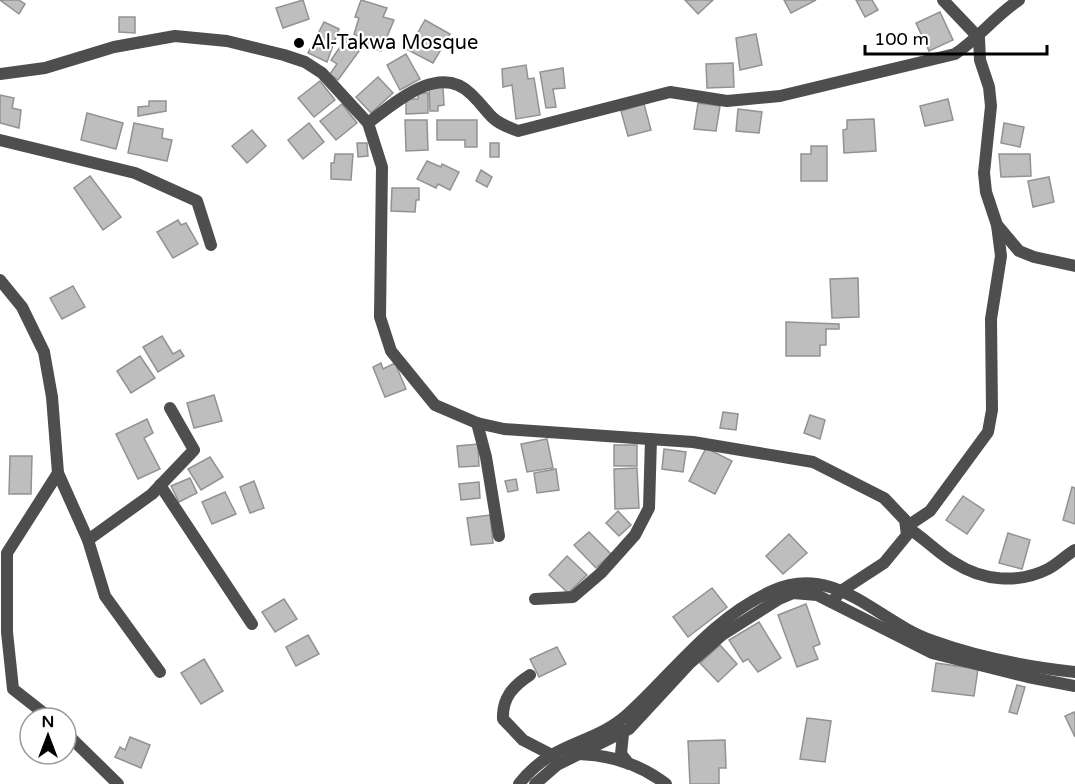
<svg xmlns="http://www.w3.org/2000/svg" width="1075" height="784" viewBox="0 0 1075 784" font-family="'Varela Round',sans-serif">
<rect width="100%" height="100%" fill="#fff"/>
<g fill="#bebebe" stroke="#929292" stroke-width="1.5">
<path d="M0 0H19L25 4 19 14Z"/>
<path d="M303 0 309 19 283 28 276 8Z"/>
<path d="M361 0 387 8 383 17 394 20 381 51 362 44 364 39 354 34 359 18 355 17Z"/>
<path d="M685 0H713L698 14Z"/>
<path d="M784 0H816L791 13Z"/>
<path d="M856 0H872L878 10 865 17Z"/>
<path d="M940 12 953 40 929 51 916 23Z"/>
<path d="M119 17H135V33L119 32Z"/>
<path d="M425 20 450 34 433 63 408 50Z"/>
<path d="M324 22 339 29 327 62 308 53Z"/>
<path d="M756 34 762 65 740 70 736 38Z"/>
<path d="M347 37 362 47 338 80 330 74 337 64 331 60Z"/>
<path d="M406 54 420 79 400 90 387 65Z"/>
<path d="M733 63 734 87 707 88 706 64Z"/>
<path d="M526 65 528 79 534 78 540 115 516 119 512 85 503 87 502 69Z"/>
<path d="M563 68 565 88 553 89 556 107 546 108 540 72Z"/>
<path d="M378 77 393 93 371 113 356 97Z"/>
<path d="M320 81 335 100 314 117 298 98Z"/>
<path d="M443 87 444 105 438 106V111H430L429 88Z"/>
<path d="M418 93H428V113L406 114V99H418Z"/>
<path d="M0 95 14 98 12 108 21 110 19 128 0 123Z"/>
<path d="M948 99 953 120 925 126 920 106Z"/>
<path d="M149 101H166V111L138 116V107L149 106Z"/>
<path d="M698 103 720 106 716 131 694 129Z"/>
<path d="M342 104 357 123 336 140 320 121Z"/>
<path d="M644 104 651 130 628 136 621 111Z"/>
<path d="M738 109 762 112 759 133 736 131Z"/>
<path d="M87 113 123 123 116 149 81 140Z"/>
<path d="M874 119 876 151 844 153 843 130 847 129V120Z"/>
<path d="M405 120H427L428 150 406 151Z"/>
<path d="M437 120H477V147H465V140H437Z"/>
<path d="M134 123 163 129 162 138 172 140 167 161 128 153Z"/>
<path d="M309 123 324 142 303 159 288 140Z"/>
<path d="M1004 123 1024 127 1020 147 1001 143Z"/>
<path d="M252 130 266 146 247 163 232 146Z"/>
<path d="M357 143H367L368 156 358 157Z"/>
<rect x="490" y="143" width="9" height="14"/>
<path d="M811 146H827V181H801V154H811Z"/>
<path d="M335 154H353L351 180 331 179V163H334Z"/>
<path d="M999 154H1030L1031 176 1001 177Z"/>
<path d="M427 161 441 167 442 164 459 172 450 190 438 184 436 188 417 179Z"/>
<path d="M481 170 492 177 487 187 476 181Z"/>
<path d="M90 176 121 217 103 230 74 188Z"/>
<path d="M1049 177 1054 202 1033 207 1028 181Z"/>
<path d="M392 188H419V200H416L415 212 391 211Z"/>
<path d="M178 220 181 225 186 223 198 244 173 258 157 232Z"/>
<path d="M858 278 859 317 832 318 830 279Z"/>
<path d="M73 286 85 307 62 319 50 298Z"/>
<path d="M786 322 839 324V329H826V345H820V356H786Z"/>
<path d="M162 336 173 354 180 350 184 356 158 372 143 347Z"/>
<path d="M140 356 155 378 131 393 117 371Z"/>
<path d="M381 363 383 369 395 363 406 389 385 397 373 367Z"/>
<path d="M214 395 222 421 194 428 187 403Z"/>
<path d="M723 412 738 414 736 430 720 428Z"/>
<path d="M810 415 825 420 820 439 804 433Z"/>
<path d="M147 419 153 433 144 438 160 469 138 479 116 434Z"/>
<path d="M547 439 553 468 527 472 521 444Z"/>
<path d="M478 444 479 466 459 467 457 446Z"/>
<rect x="614" y="445" width="23" height="21"/>
<path d="M706 448 732 461 715 494 689 481Z"/>
<path d="M664 449 686 452 683 472 662 469Z"/>
<path d="M10 456H32L31 494H9Z"/>
<path d="M210 457 223 477 201 490 188 469Z"/>
<path d="M637 468 639 508 615 509 614 469Z"/>
<path d="M556 469 559 490 537 493 534 473Z"/>
<path d="M190 478 197 493 179 502 171 486Z"/>
<path d="M516 479 518 490 508 492 505 481Z"/>
<path d="M254 481 264 508 250 513 240 487Z"/>
<path d="M479 482 480 498 461 500 459 484Z"/>
<path d="M1072 487 1075 488V524L1063 520Z"/>
<path d="M225 492 236 514 212 524 202 502Z"/>
<path d="M963 496 984 510 967 534 946 520Z"/>
<path d="M618 511 631 525 619 536 606 523Z"/>
<path d="M490 515 493 543 471 545 467 518Z"/>
<path d="M589 532 611 554 596 568 574 545Z"/>
<path d="M1008 533 1030 540 1022 569 999 563Z"/>
<path d="M789 534 807 553 783 574 766 556Z"/>
<path d="M567 556 587 575 568 593 549 575Z"/>
<path d="M712 588 727 607 688 637 673 617Z"/>
<path d="M284 599 297 619 275 632 262 612Z"/>
<path d="M806 604 820 644 813 647 818 659 797 667 778 615Z"/>
<path d="M759 622 781 658 758 672 748 659 743 662 729 640Z"/>
<path d="M308 635 319 654 296 666 286 647Z"/>
<path d="M720 645 737 664 718 682 700 663Z"/>
<path d="M557 647 566 664 539 677 530 659Z"/>
<path d="M204 659 223 691 201 704 181 673Z"/>
<path d="M936 663 978 669 974 696 932 691Z"/>
<path d="M1017 685 1025 687 1017 714 1009 712Z"/>
<path d="M1074 712 1075 715V737L1065 716Z"/>
<path d="M807 718 831 721 825 762 800 759Z"/>
<path d="M130 737 150 745 141 768 115 757 120 747 125 750Z"/>
<path d="M725 740 726 768H719V784H690L688 741Z"/>
</g>
<g fill="none" stroke-linecap="round" stroke-linejoin="round">
<g stroke="#4e4e4e" stroke-width="12">
<path d="M943 0 979 38 980 60 989 87 991 106 984 173 986 192 997 225 1019 251 1034 257 1075 266"/>
<path d="M0 140 135 173 197 201 211 245"/>
<path d="M997 225 1001 256 991 319 992 410 988 432 930 511 906 527C924 537 937 553 955 563 983 581 1018 584 1048 569 1058 564 1066 555 1075 550"/>
<path d="M0 280 22 307 44 352 52 397 58 473 7 553V632L13 689 50 718"/>
<path d="M477 423 486 457 499 536"/>
<path d="M58 473 88 540 105 596 160 672"/>
<path d="M160 485 252 624"/>
<path d="M88 540 152 494 194 450 170 408"/>
<path d="M535 599 573 597 601 573 635 535 649 508 651 439"/>
<path d="M530 675C513 686 502 698 503 719L523 740 550 754"/>
<path d="M66 733 118 784"/>
<path d="M623 734 621 754 629 764"/>
<path d="M579 754C610 755 641 765 666 784"/>
</g>
<g stroke="#4e4e4e" stroke-width="12">
<path d="M0 74 45 68 114 47 175 36 227 41 284 55 305 62 322 73 368 123 382 167 380 317 391 351 435 405 477 423 504 429 693 442 813 462 884 498 905 520 907 535 884 563 841 591 832 602"/>
<path d="M368 123C395 103 439 62 471 94 493 115 486 119 518 131L670 92 727 101 780 96 955 54C979 38 995 16 1019 0"/>
<path d="M519 784C553 740 593 746 628 714 675 671 712 618 772 591 836 562 877 622 933 641 977 657 1029 667 1075 672"/>
<path d="M535 784 557 765 629 729 690 663 722 635 779 599 793 593 817 595 932 653 1028 677 1075 686"/>
</g>
</g>
<circle fill="#000" stroke="#fff" stroke-width="2" cx="299" cy="43" r="6"/>
<g text-anchor="middle" dominant-baseline="central" stroke-width="4.5" stroke-linejoin="round" paint-order="stroke">
<g font-size="20" fill="#000" stroke="#fff" text-anchor="start">
<text x="311" y="43">Al-Takwa Mosque</text>
</g>
</g>
<g transform="translate(48 736)"><circle r="28" fill="#ffffff" stroke="#999999" stroke-width="1.5"/>
<path d="M0-4.5L10 22L0 15L-10 22Z" fill="#000000"/>
<text y="-9" font-size="16" font-weight="bold" text-anchor="middle" fill="#000000">N</text>
</g>
<path d="M865 45v9h182v-9" fill="none" stroke="#000000" stroke-width="3"/>
<text x="874" y="45" font-size="18" fill="#000000" stroke="#ffffff" stroke-width="4.5" paint-order="stroke">100 m</text>
</svg>
